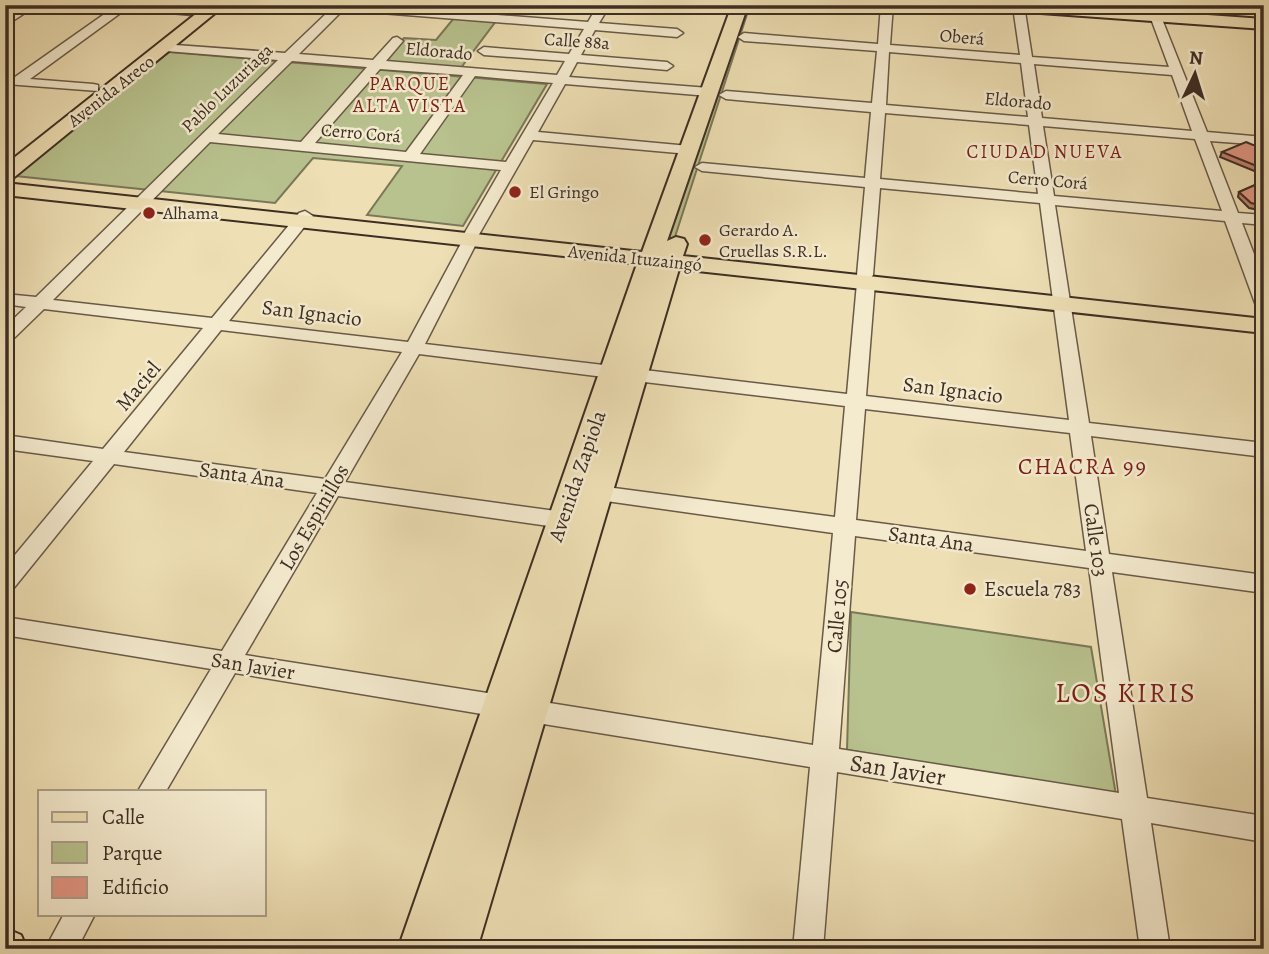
<svg xmlns="http://www.w3.org/2000/svg" width="1269" height="954" viewBox="0 0 1269 954" font-family="Alegreya,serif">
<rect width="100%" height="100%" fill="#eedfb4"/>
<filter id="stains"><feTurbulence type="fractalNoise" baseFrequency=".00286" numOctaves="4"/><feColorMatrix values="0 0 0 0 .2 0 0 0 0 .09 0 0 0 0 .02 0 0 0 .5 -.17"/></filter>
<radialGradient id="worn" r=".72"><stop offset=".6" stop-color="#630" stop-opacity="0"/><stop offset="1" stop-color="#630" stop-opacity=".3"/></radialGradient>
<g fill="#b8c28e" stroke="#7a7859" stroke-width="2">
<path d="M745 5H750L673 243 662 242Z"/>
<path d="M454 18 496 21 460 69 382 63 404 38 436 40Z"/>
<path d="M169 52 547 84 463 226 367 215 402 166 313 158 275 203 15 176Z"/>
<path d="M851 612 1091 647 1116 795 847 750Z"/>
</g>
<g fill="none" stroke-linecap="round" stroke-linejoin="round">
<defs>
<g id="minor">
<path d="M23 5H37L5 26V17Z"/>
<path d="M110 5C131 5 182 0 198 11L192 15 126 9 30 79 93 84 98 85V91L6 84V78L15 77 113 8Z"/>
<path d="M312 5H366L588 22 598 5H610L599 23 677 29 683 33 677 37 595 30 581 55 667 62 673 66 667 70 577 62 569 77 709 88 716 92 709 96 565 84 538 132 689 146 696 150 689 154 533 140 477 238 478 240 425 344 612 366 621 372 619 376 612 378 419 354 345 482 563 512 571 515 574 520 571 525 563 528 338 496 245 655 500 695 509 698 513 706 509 714 500 717 235 673 166 791H138L211 669 5 635V617L222 651 317 493 114 464 13 589 5 592V567L93 461 5 449V435L103 449 203 328 44 309 11 341 5 342V327L26 307 5 304V294L36 297 278 60 166 51 162 50V44L285 53 331 9ZM343 10 584 29 569 54 484 47 478 51 484 55 565 61 557 75 386 61 403 41 397 37 393 38 373 60 299 54ZM292 61 367 67 301 142 218 134ZM380 69 463 75 406 152 315 143ZM475 76 553 83 506 162 420 154ZM210 142 501 170 464 234 465 236 408 342 229 321 313 216 305 211 299 213 212 318 53 300ZM221 330 402 352 325 479 124 452Z"/>
<path d="M881 5H893L890 45 1020 55 1013 7 1024 5 1032 57 1169 67 1150 16 1160 14 1207 132 1264 137V145L1210 141 1238 213 1264 215V225L1242 223 1264 280V308L1255 303 1225 221 1055 205 1089 423 1264 443V457L1091 436 1109 554 1264 575V593L1112 572 1147 798 1264 816V842L1151 823 1170 949H1140L1122 819 837 772 823 949H793L810 767 531 722 522 719 518 711 522 703 531 700 813 745 833 533 599 500 591 498 588 493 591 488 599 486 835 517 845 406 636 381 627 375 636 369 847 394 857 283 861 279 857 275 865 187 702 171 695 167 702 163 865 178 871 112 726 99 719 95 726 91 872 103 877 51 744 41 738 37 744 33 878 44ZM889 52 1021 63 1028 117 886 105ZM1034 64 1172 75 1192 131 1042 118ZM885 113 1029 125 1038 194 880 179ZM1043 126 1195 139 1222 211 1054 196ZM880 188 1040 203 1069 420 866 396 875 283 870 279 873 275ZM865 409 1070 433 1086 551 856 520ZM855 536 1089 568 1119 793 839 749Z"/>
<path d="M64 914H95L77 949H45Z"/>
</g>
<g id="major">
<path d="M207 5H225L12 179 5 181V165Z"/>
<path d="M732 5H748L667 241 676 237 684 239 687 244 683 256 1264 319V333L679 269 477 949H398L637 264 5 195V183L642 252Z"/>
<path d="M991 5H1067L1264 19V29L999 10Z"/>
<path d="M5 928 21 935 27 949H5Z"/>
</g>
</defs>
<use href="#minor" stroke="#695a48" stroke-width="3"/>
<use href="#major" stroke="#3d2e24" stroke-width="4"/>
<use href="#minor" fill="#f4eace" fill-rule="evenodd"/>
<use href="#major" fill="#eedfb4" fill-rule="evenodd"/>
</g>
<g fill="#c28171" stroke="#3d2e24" stroke-width="2">
<path d="M1253 145H1264V175L1220 157 1222 152Z"/>
<path d="M1264 181V211L1249 208 1238 197 1239 192Z"/>
</g>
<g fill="#e29683" stroke="#3d2e24" stroke-width="2">
<path d="M1246 142 1253 145H1264V169L1222 152Z"/>
<path d="M1264 181V206L1251 203 1239 192Z"/>
</g>
<g fill="#8f2418" stroke="#f4eace" stroke-width="2.5">
<circle cx="515" cy="192" r="7"/>
<circle cx="149" cy="213" r="7"/>
<circle cx="705" cy="240" r="7"/>
<circle cx="970" cy="589" r="7"/>
</g>
<g text-anchor="middle" dominant-baseline="central" stroke-width="5" stroke-linejoin="round" paint-order="stroke">
<g font-size="18" fill="#3d2e24" stroke="#f4eace">
<text transform="translate(962 37) rotate(5)">Oberá</text>
<text transform="translate(577 41) rotate(4)">Calle 88a</text>
<text transform="translate(439 51) rotate(5)">Eldorado</text>
<text transform="translate(227 88) rotate(-44)">Pablo Luzuriaga</text>
<text transform="translate(111 91) rotate(-38)">Avenida Areco</text>
<text transform="translate(1018 101) rotate(5)">Eldorado</text>
<text transform="translate(361 133) rotate(5)">Cerro Corá</text>
<text transform="translate(1048 180) rotate(5)">Cerro Corá</text>
<text transform="translate(635 258) rotate(6)">Avenida Ituzaingó</text>
</g>
<g font-size="18" fill="#3d2e24" stroke="#f4eace" text-anchor="start">
<text x="529" y="192">El Gringo</text>
<text x="163" y="213">Alhama</text>
<text x="719" y="230">Gerardo A.<tspan x="719" dy="21">Cruellas S.R.L.</tspan></text>
</g>
<g font-size="19" letter-spacing="2" fill="#7a1f14" stroke="#f4eace">
<text x="410" y="84">PARQUE<tspan x="410" dy="22">ALTA VISTA</tspan></text>
<text x="1045" y="152">CIUDAD NUEVA</text>
</g>
<g font-size="21" fill="#3d2e24" stroke="#f4eace">
<text transform="translate(312 313) rotate(7)">San Ignacio</text>
<text transform="translate(138 386) rotate(-50)">Maciel</text>
<text transform="translate(953 390) rotate(7)">San Ignacio</text>
<text transform="translate(242 475) rotate(8)">Santa Ana</text>
<text transform="translate(577 476) rotate(-71)">Avenida Zapiola</text>
<text transform="translate(314 517) rotate(-60)">Los Espinillos</text>
<text transform="translate(931 539) rotate(8)">Santa Ana</text>
<text transform="translate(1096 540) rotate(82)">Calle 103</text>
<text transform="translate(837 616) rotate(-85)">Calle 105</text>
<text transform="translate(253 666) rotate(9)">San Javier</text>
</g>
<g font-size="21" fill="#3d2e24" stroke="#f4eace" text-anchor="start">
<text x="984" y="589">Escuela 783</text>
</g>
<g font-size="23" letter-spacing="2" fill="#7a1f14" stroke="#f4eace">
<text x="1083" y="466">CHACRA 99</text>
</g>
<g font-size="24" fill="#3d2e24" stroke="#f4eace">
<text transform="translate(898 770) rotate(9)">San Javier</text>
</g>
<g font-size="28" letter-spacing="2" fill="#7a1f14" stroke="#f4eace">
<text x="1126" y="693">LOS KIRIS</text>
</g>
</g>
<rect width="1269" height="954" fill="none" stroke="#eedfb4" stroke-width="28"/>
<rect x="7" y="7" width="1255" height="940" fill="none" stroke="#3d2e24" stroke-width="3.5"/>
<rect x="14" y="14" width="1241" height="926" fill="none" stroke="#3d2e24" stroke-width="2"/>
<rect x="38" y="790" width="228" height="126" fill="#f4eace" stroke="#ab9f8a" stroke-width="2"/>
<rect x="52" y="812" width="35" height="10" fill="#eedfb4" stroke="#ab9f8a" stroke-width="2"/>
<text x="102" y="824" font-size="21" fill="#3d2e24">Calle</text>
<rect x="52" y="842" width="35" height="21" fill="#b8c28e" stroke="#ab9f8a" stroke-width="2"/>
<text x="102" y="860" font-size="21" fill="#3d2e24">Parque</text>
<rect x="52" y="877" width="35" height="21" fill="#e29683" stroke="#ab9f8a" stroke-width="2"/>
<text x="102" y="894" font-size="21" fill="#3d2e24">Edificio</text>
<g transform="translate(1195 74) rotate(4)" stroke="#f4eace" stroke-width="5" paint-order="stroke">
<path d="M0-5L12 26L0 18L-12 26Z" fill="#3d2e24"/>
<text y="-10" font-size="19" font-weight="bold" text-anchor="middle" fill="#3d2e24">N</text>
</g>
<rect width="100%" height="100%" filter="url(#stains)"/>
<rect width="100%" height="100%" fill="url(#worn)"/>
</svg>
